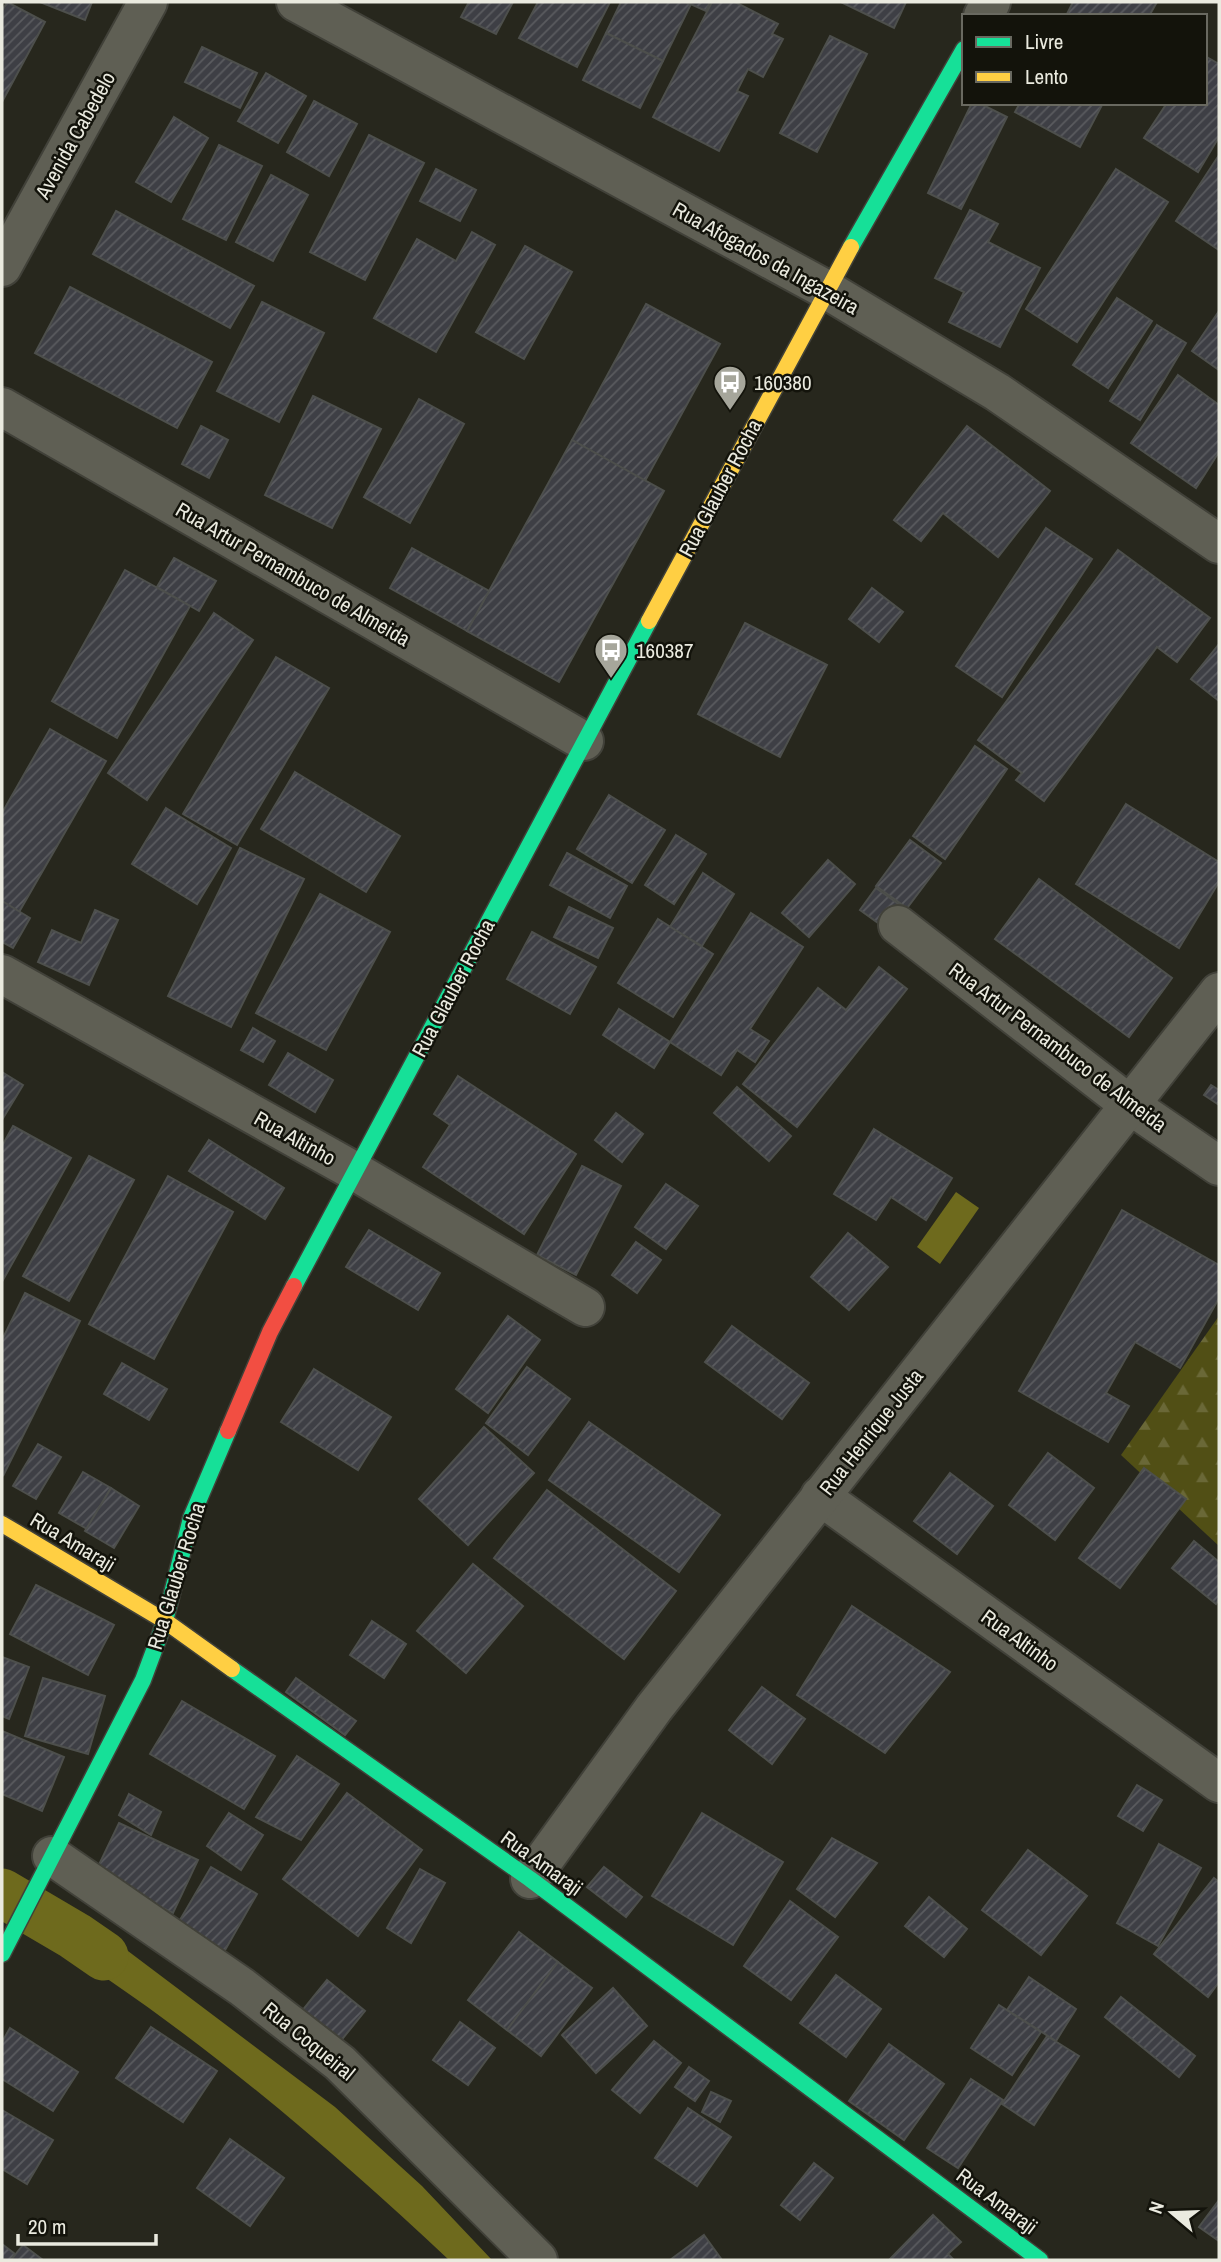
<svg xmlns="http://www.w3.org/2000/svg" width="1221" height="2262" viewBox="0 0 1221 2262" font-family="'Archivo Narrow',sans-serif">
<defs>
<pattern id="forest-firs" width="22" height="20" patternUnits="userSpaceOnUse" patternTransform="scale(1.75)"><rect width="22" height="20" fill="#514f15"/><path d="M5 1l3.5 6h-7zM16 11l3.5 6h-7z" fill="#6a6837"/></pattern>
<pattern id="building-hatch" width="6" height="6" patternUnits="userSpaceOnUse" patternTransform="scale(1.75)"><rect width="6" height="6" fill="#3e3f45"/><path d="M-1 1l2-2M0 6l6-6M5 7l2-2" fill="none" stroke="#5a5b5f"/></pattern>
</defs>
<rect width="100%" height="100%" fill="#27271d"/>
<path fill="url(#forest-firs)" d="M1219 1316V1546L1121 1455Z"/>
<g fill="#6e6a1d">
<path d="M956 1192 979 1208 940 1264 917 1247Z"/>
<path d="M56 1907 120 1945 335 2107 422 2186 492 2260H449C321 2140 187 2026 37 1933Z"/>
</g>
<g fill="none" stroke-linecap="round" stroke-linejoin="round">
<path stroke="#6e6a1d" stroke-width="49" d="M2 1893 75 1936 104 1956"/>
</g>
<g fill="url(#building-hatch)" stroke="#4d4f4c" stroke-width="2">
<path d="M7 2 45 22 2 102V11Z"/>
<path d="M40 2H92L85 20Z"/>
<path d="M469 2H513L496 34 461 17Z"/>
<path d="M538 2H610L577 67 519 38Z"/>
<path d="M621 2H687L691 4 663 61 606 33Z"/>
<path d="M686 2H710L706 11Z"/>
<path d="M712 2H735L778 24 772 34 783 39 763 77 748 69 737 91 748 96 719 151 653 117Z"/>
<path d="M841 2H906L894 28Z"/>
<path d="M1073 2H1157L1149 16H1066Z"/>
<path d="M606 33 663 61 640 108 583 80Z"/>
<path d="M830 36 867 54 817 152 780 133Z"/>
<path d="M202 47 257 73 240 108 185 82Z"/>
<path d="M1205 56 1219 64V137L1198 172 1144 138 1167 103H1205Z"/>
<path d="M266 73 306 96 278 143 238 121Z"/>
<path d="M314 101 357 124 329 176 287 152Z"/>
<path d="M972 103H979L1007 117 961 209 928 193Z"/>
<path d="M1020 103H1103L1080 147 1015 112Z"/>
<path d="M174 117 208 138 171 202 136 182Z"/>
<path d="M369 135 424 163 365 280 310 252Z"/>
<path d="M219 145 262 166 226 240 183 219Z"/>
<path d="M1219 155V250L1176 221Z"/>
<path d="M436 169 476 190 460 221 420 201Z"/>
<path d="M1116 169 1168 202 1077 342 1026 309Z"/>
<path d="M271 175 308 195 273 261 236 242Z"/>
<path d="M970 210 998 224 988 242 1040 268 1000 347 949 322 964 292 935 278Z"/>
<path d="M116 211 254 286 230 328 93 254Z"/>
<path d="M472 232 495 245 436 352 374 318 417 239 456 261Z"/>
<path d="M525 246 572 272 524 359 476 332Z"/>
<path d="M70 287 212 362 177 428 35 353Z"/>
<path d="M1117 298 1152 321 1108 388 1073 365Z"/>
<path d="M262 302 324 333 279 422 217 391Z"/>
<path d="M646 304 720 344 645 481 572 440Z"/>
<path d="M1219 311V370L1192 351Z"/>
<path d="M1157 325 1186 343 1140 420 1110 401Z"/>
<path d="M1178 375 1219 405V452L1196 488 1131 443Z"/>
<path d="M313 396 381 429 332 528 265 495Z"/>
<path d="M419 399 464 424 410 523 364 497Z"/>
<path d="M201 426 228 440 209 478 182 464Z"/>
<path d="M967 426 1050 491 998 557 943 513 921 541 894 520Z"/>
<path d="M572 440 664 491 559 682 467 631Z"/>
<path d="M1046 528 1092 559 1002 697 956 666Z"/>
<path d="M412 548 489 591 467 631 390 588Z"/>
<path d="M1118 550 1210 618 1177 662 1157 647 1044 801 1016 780 1022 773 978 740Z"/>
<path d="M174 558 216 581 199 611 157 587Z"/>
<path d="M125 570 190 606 117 738 52 701Z"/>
<path d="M872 588 903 612 879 642 849 619Z"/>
<path d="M214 613 253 640 147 800 108 773Z"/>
<path d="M745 623 827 665 780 757 698 714Z"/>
<path d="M1219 644V701L1191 679Z"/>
<path d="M276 657 329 688 237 845 183 814Z"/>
<path d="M50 729 106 761 19 912 2 901V813Z"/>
<path d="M975 746 1007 769 945 859 913 836Z"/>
<path d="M295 772 400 836 366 892 261 829Z"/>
<path d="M609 795 665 830 632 883 577 849Z"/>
<path d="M1126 804 1219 862V882L1179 948 1076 884Z"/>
<path d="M166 808 231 848 197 904 132 864Z"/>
<path d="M676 835 706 854 674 904 645 885Z"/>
<path d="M910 840 941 863 907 908 876 886Z"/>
<path d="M240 848 304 879 231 1027 168 996Z"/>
<path d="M567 853 627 886 610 918 550 885Z"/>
<path d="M828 860 855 884 809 937 782 913Z"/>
<path d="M703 873 734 894 702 946 670 927Z"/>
<path d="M1039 879 1172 978 1129 1037 995 939Z"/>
<path d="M876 888 904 908 888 930 860 910Z"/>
<path d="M320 894 390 932 326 1050 256 1013Z"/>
<path d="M2 901 30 918 13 948 2 942Z"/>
<path d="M569 907 613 928 598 958 554 937Z"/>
<path d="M95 910 118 920 89 985 38 962 52 930 81 943Z"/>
<path d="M751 913 803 947 750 1029 769 1041 755 1062 737 1050 721 1075 670 1042Z"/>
<path d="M658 919 713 954 673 1017 618 983Z"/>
<path d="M532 932 596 967 570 1014 507 979Z"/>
<path d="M879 967 907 989 797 1127 743 1084 818 988 846 1010Z"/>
<path d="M619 1009 670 1042 654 1068 603 1035Z"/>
<path d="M253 1028 275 1041 263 1062 241 1050Z"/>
<path d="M288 1053 333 1080 315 1112 269 1085Z"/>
<path d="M2 1072 23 1085 2 1120Z"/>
<path d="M458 1076 576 1154 524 1234 423 1167 450 1125 434 1114Z"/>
<path d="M1211 1085 1219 1090V1105L1204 1095Z"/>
<path d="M737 1087 791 1136 769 1161 714 1113Z"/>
<path d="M616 1113 643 1134 622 1162 595 1140Z"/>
<path d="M13 1126 71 1158 3 1280 2 1146Z"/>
<path d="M874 1129 952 1178 926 1220 891 1197 876 1220 834 1194Z"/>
<path d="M209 1140 284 1188 265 1219 189 1171Z"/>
<path d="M89 1156 134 1180 69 1301 23 1276Z"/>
<path d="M582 1166 621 1186 576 1275 537 1255Z"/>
<path d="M168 1176 233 1212 154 1359 89 1324Z"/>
<path d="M666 1184 698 1206 666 1249 635 1227Z"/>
<path d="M1122 1210 1219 1265V1298L1180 1368 1135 1342 1106 1393 1129 1406 1108 1442 1019 1391Z"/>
<path d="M369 1230 440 1273 418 1310 346 1267Z"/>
<path d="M848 1233 888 1267 849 1310 811 1277Z"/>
<path d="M636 1242 661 1260 637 1293 612 1275Z"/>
<path d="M25 1293 80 1321 3 1476 2 1340Z"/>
<path d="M508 1316 540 1340 488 1413 456 1389Z"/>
<path d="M732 1326 809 1383 782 1419 705 1362Z"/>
<path d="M122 1363 167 1389 149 1420 104 1394Z"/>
<path d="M527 1367 570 1399 528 1455 486 1423Z"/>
<path d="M314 1369 391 1417 358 1470 281 1422Z"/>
<path d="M589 1422 720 1515 679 1572 549 1480Z"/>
<path d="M484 1427 534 1473 468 1545 419 1499Z"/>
<path d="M38 1444 61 1457 36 1499 13 1486Z"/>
<path d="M1048 1453 1094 1488 1055 1540 1009 1505Z"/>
<path d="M1144 1468 1186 1499 1120 1588 1079 1558Z"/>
<path d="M83 1472 111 1488 87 1529 59 1513Z"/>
<path d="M950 1473 993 1506 957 1554 914 1521Z"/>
<path d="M111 1488 139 1506 114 1548 85 1531Z"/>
<path d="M547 1490 676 1591 624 1659 494 1558Z"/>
<path d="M1194 1541 1219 1562V1599L1216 1604 1172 1568Z"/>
<path d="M473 1564 523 1606 466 1673 417 1631Z"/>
<path d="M36 1585 114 1625 88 1675 10 1634Z"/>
<path d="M852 1606 950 1672 885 1753 797 1695Z"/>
<path d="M372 1621 406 1644 384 1678 350 1655Z"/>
<path d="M2 1657 29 1667 9 1719 2 1716Z"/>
<path d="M43 1678 105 1696 88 1754 25 1736Z"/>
<path d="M296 1678 356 1721 345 1735 286 1692Z"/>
<path d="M762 1687 805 1719 772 1764 729 1730Z"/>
<path d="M182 1701 275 1756 244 1809 150 1754Z"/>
<path d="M2 1731 64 1757 42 1811 2 1794Z"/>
<path d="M297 1756 339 1784 301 1840 256 1817Z"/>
<path d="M1137 1785 1162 1800 1143 1831 1118 1816Z"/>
<path d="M347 1793 422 1850 358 1936 283 1879Z"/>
<path d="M129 1794 161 1812 151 1835 119 1815Z"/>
<path d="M229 1813 263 1835 241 1870 207 1846Z"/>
<path d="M702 1813 783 1862 733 1945 652 1896Z"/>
<path d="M119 1823 198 1860 173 1913 94 1875Z"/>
<path d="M832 1838 877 1863 835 1917 797 1889Z"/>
<path d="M1159 1844 1201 1868 1158 1946 1117 1923Z"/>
<path d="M1028 1850 1087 1896 1041 1955 982 1910Z"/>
<path d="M211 1867 257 1894 220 1959 173 1932Z"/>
<path d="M604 1867 642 1897 626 1917 587 1887Z"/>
<path d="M420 1869 445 1883 411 1943 387 1928Z"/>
<path d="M1214 1878 1219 1882V1982L1208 1997 1154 1954Z"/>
<path d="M929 1897 967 1929 944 1957 905 1926Z"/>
<path d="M790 1901 838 1937 791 2000 744 1966Z"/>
<path d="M519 1932 558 1962 507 2030 468 2000Z"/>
<path d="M558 1962 592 1988 541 2056 507 2030Z"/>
<path d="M836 1975 881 2009 846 2057 800 2023Z"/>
<path d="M1029 1977 1076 2009 1056 2041 1007 2010Z"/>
<path d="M327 1980 365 2011 339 2043 301 2012Z"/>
<path d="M613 1988 647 2026 596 2073 562 2035Z"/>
<path d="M1121 1997 1195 2056 1179 2077 1105 2017Z"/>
<path d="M999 2005 1041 2032 1012 2075 971 2048Z"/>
<path d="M460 2022 495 2048 468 2085 433 2060Z"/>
<path d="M151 2027 217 2071 183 2122 116 2078Z"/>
<path d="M10 2028 78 2072 53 2111 2 2079V2042Z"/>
<path d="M1047 2036 1079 2056 1034 2125 1002 2104Z"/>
<path d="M654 2041 681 2063 640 2113 612 2090Z"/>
<path d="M889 2044 944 2084 904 2140 849 2101Z"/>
<path d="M689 2067 709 2081 695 2101 675 2087Z"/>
<path d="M971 2079 1003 2100 958 2168 927 2148Z"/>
<path d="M711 2092 731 2101 720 2122 702 2112Z"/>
<path d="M688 2108 731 2137 697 2186 655 2158Z"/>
<path d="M2 2110 53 2140 27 2184 2 2169Z"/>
<path d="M230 2139 284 2178 250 2226 197 2188Z"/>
<path d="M814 2163 833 2178 800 2220 781 2205Z"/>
<path d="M1219 2200V2241L1199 2227Z"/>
<path d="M933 2215 961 2242 948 2254 954 2260H889Z"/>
<path d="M704 2235 722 2260H670Z"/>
<path d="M2 2244 15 2254 11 2260H2Z"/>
<path d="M23 2245 43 2260H11Z"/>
</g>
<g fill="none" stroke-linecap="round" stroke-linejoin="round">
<defs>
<g id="street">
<path d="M296 2 827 290 997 392 1219 544"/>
<path d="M983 16 991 2"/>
<path d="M2 267 148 2"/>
<path d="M2 407 584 741"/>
<path d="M898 925 1130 1105 1219 1166"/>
<path d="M2 974 356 1172 585 1307"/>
<path d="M820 1496 1219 1783"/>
<path d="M52 1856 242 1987 340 2063 538 2260"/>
<path d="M530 1879 654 1708 1219 992"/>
</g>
<g id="fast">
<path d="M851 247 964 49"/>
<path d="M294 1286 649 621"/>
<path d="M232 1669 530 1879 1040 2260"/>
<path d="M2 1954 143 1680 165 1621 191 1518 228 1431"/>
</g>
<g id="slow">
<path d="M649 621 851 247"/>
<path d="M2 1524 165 1621 232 1669"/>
</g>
<path id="jam" d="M228 1431 270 1332 294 1286"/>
</defs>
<use href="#street" stroke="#414139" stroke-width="42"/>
<use href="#fast" stroke="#414139" stroke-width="19"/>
<use href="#slow" stroke="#414139" stroke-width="19"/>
<use href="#jam" stroke="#414139" stroke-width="19"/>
<use href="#street" stroke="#5f5f54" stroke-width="38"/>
<use href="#fast" stroke="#16e098" stroke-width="16"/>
<use href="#slow" stroke="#ffcf43" stroke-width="16"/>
<use href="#jam" stroke="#f24e42" stroke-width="16"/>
</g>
<defs>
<symbol id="bus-pin" viewBox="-11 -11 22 30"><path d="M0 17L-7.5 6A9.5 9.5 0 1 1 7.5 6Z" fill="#a6a69b" stroke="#13130b"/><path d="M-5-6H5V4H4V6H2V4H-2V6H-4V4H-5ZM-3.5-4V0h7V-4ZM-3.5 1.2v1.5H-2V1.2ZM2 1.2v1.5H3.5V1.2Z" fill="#fff"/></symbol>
</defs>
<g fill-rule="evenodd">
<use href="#bus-pin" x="711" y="363" width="38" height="52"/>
<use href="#bus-pin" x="592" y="631" width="38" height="52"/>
</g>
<g text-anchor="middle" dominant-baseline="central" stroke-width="5" stroke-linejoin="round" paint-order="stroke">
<g font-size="21" fill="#eaeadf" stroke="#13130b">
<text transform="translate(75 135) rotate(-61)">Avenida Cabedelo</text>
<text transform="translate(766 258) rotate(29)">Rua Afogados da Ingazeira</text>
<text transform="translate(720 488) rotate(-62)">Rua Glauber Rocha</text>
<text transform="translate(293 574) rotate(30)">Rua Artur Pernambuco de Almeida</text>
<text transform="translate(453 988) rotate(-62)">Rua Glauber Rocha</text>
<text transform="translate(1058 1047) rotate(37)">Rua Artur Pernambuco de Almeida</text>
<text transform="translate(295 1138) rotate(29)">Rua Altinho</text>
<text transform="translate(871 1432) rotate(-52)">Rua Henrique Justa</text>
<text transform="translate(73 1542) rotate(31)">Rua Amaraji</text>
<text transform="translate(176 1576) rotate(-73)">Rua Glauber Rocha</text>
<text transform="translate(1020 1640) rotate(36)">Rua Altinho</text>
<text transform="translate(542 1863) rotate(36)">Rua Amaraji</text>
<text transform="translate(309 2041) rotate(39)">Rua Coqueiral</text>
<text transform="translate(997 2201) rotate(37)">Rua Amaraji</text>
</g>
<g font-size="21" fill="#eaeadf" stroke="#13130b" text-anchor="start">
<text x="754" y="382">160380</text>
<text x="636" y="650">160387</text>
</g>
</g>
<rect width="1221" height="2262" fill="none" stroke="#eaeadf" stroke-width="7"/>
<rect x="962" y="14" width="245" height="91" fill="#13130b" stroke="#696960" stroke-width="2"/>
<rect x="976" y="37" width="35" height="10" fill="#16e098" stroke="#696960" stroke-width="2"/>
<text x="1025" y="49" font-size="21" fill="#eaeadf">Livre</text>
<rect x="976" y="72" width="35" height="10" fill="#ffcf43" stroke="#696960" stroke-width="2"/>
<text x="1025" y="84" font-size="21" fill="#eaeadf">Lento</text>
<g transform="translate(1172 2213) rotate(289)" stroke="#13130b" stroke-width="5" paint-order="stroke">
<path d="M0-5L12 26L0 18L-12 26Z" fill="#eaeadf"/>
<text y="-10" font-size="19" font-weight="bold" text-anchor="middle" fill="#eaeadf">N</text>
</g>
<path d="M18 2234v10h138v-10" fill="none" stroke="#eaeadf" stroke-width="3.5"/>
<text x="28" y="2234" font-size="21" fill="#eaeadf" stroke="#13130b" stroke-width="5" paint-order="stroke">20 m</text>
</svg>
